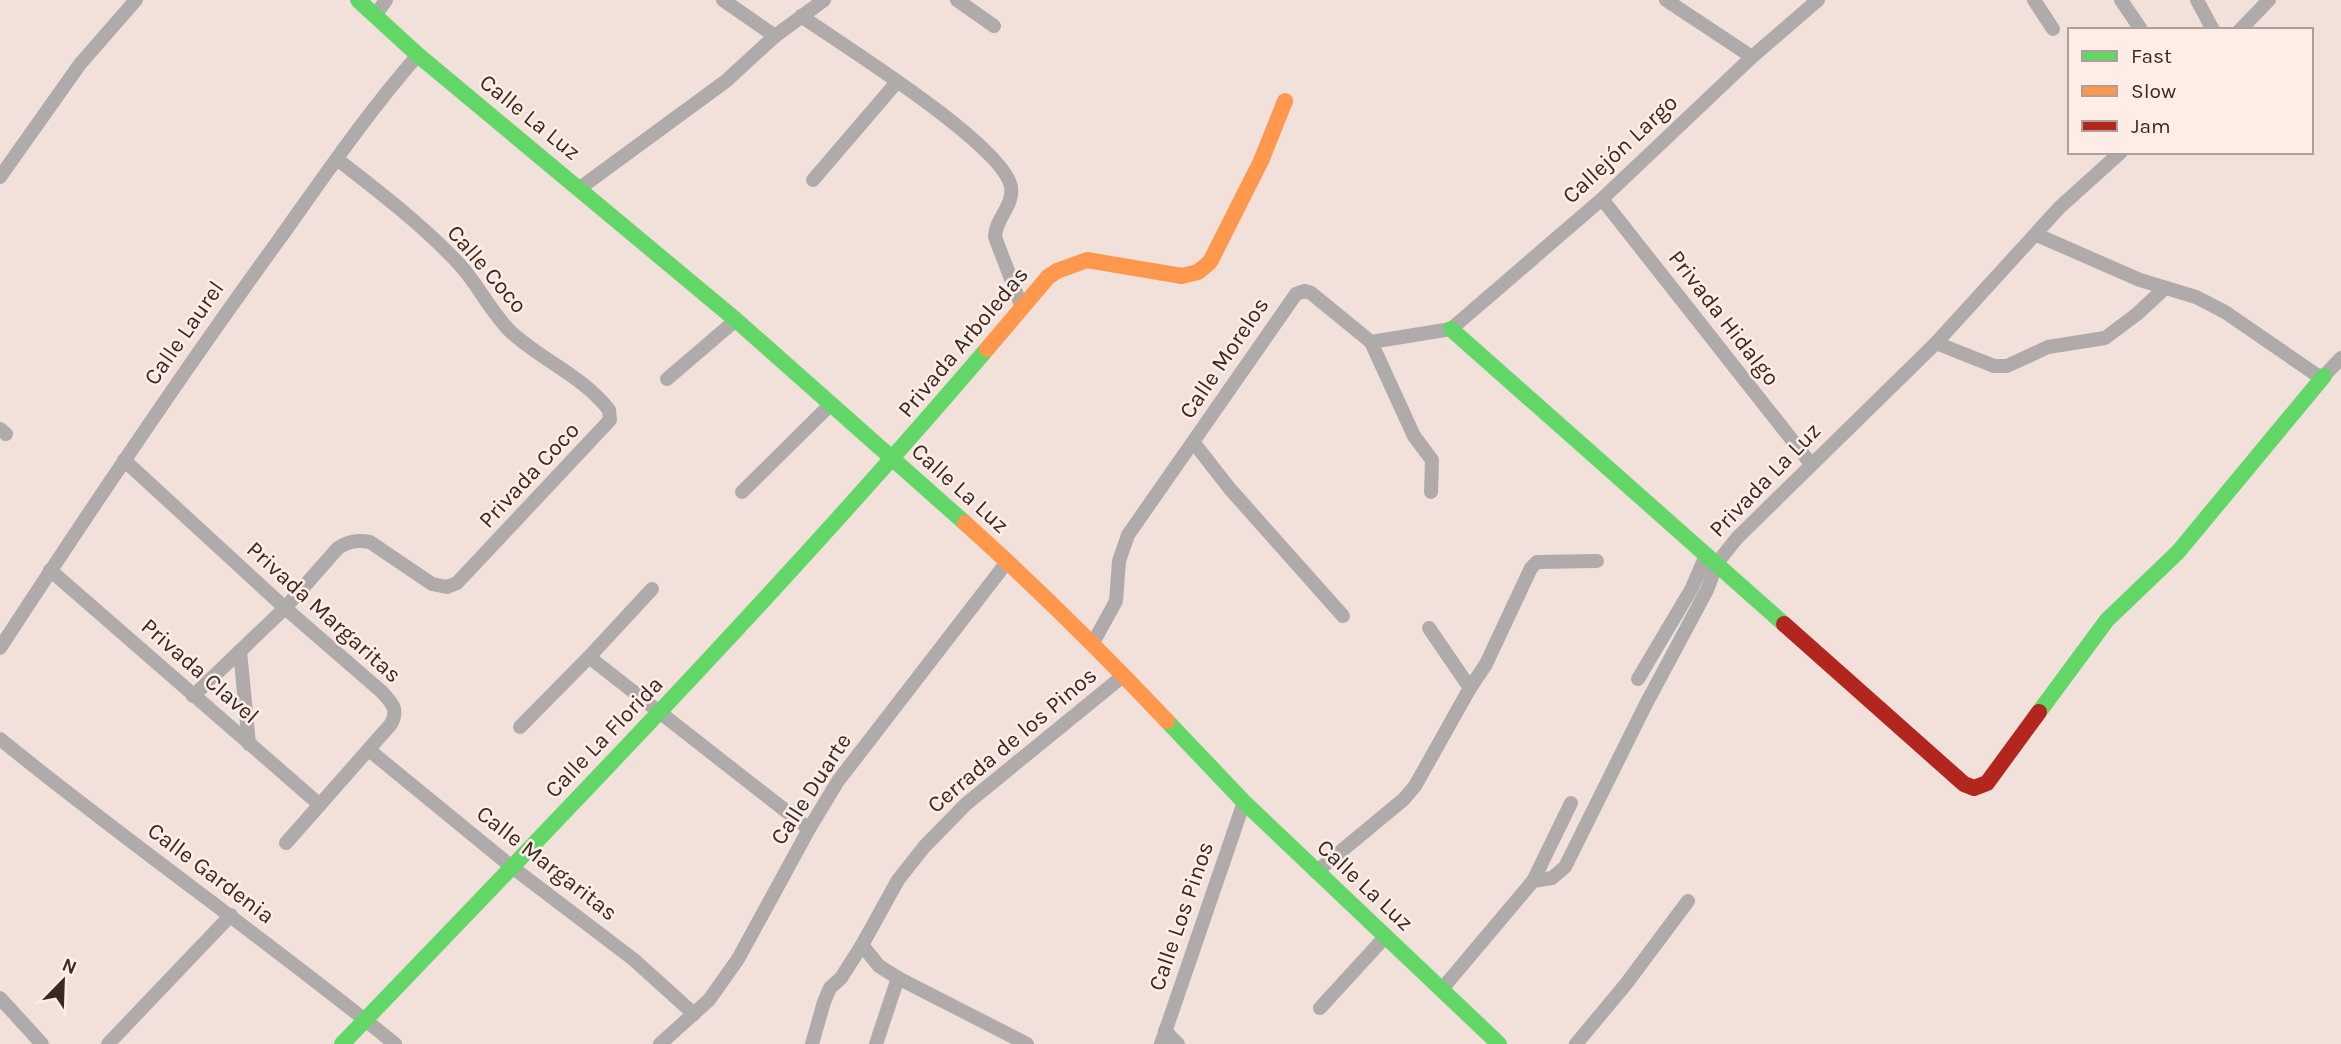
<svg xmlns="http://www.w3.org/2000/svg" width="2341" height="1044" viewBox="0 0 2341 1044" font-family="Karla,sans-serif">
<rect width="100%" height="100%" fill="#f2e1da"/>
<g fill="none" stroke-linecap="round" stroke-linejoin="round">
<g stroke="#aeabaa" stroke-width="14">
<path d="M723 0 775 36"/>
<path d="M957 0 994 26"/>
<path d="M1666 0 1752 57"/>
<path d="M2034 0 2053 29"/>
<path d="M2121 0 2140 28"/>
<path d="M2197 0 2213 30"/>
<path d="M375 16 386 0"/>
<path d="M801 16C841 44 1004 145 1011 187 1014 206 995 219 995 237L1022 308"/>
<path d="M2240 30 2269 0"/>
<path d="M0 177 80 64 136 0"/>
<path d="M813 180 897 82"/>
<path d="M580 188 726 81 775 36 824 0"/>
<path d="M1602 199 1811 464"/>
<path d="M2037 235 2140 280 2196 297 2225 312 2318 376H2324L2341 358"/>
<path d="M1371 342 1414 436 1432 460 1431 492"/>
<path d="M1936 343 1994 366H2007L2048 347 2105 338 2137 314 2165 288"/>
<path d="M667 379 736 320"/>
<path d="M0 429 6 434"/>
<path d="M1194 443 1230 489 1343 616"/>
<path d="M124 460 285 608 382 692C392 703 399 710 391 724L286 843"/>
<path d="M742 492 831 404"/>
<path d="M50 570 320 805"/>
<path d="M1429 628 1470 688"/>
<path d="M1093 643 1116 601 1119 561 1128 535 1296 294 1305 291 1311 293 1371 342 1451 329 1602 199 1752 57 1818 0"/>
<path d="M0 648C90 510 181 374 278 241 323 178 367 113 418 55"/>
<path d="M240 651 249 744"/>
<path d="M589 657 809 829"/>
<path d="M1638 679 1692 588 1706 555"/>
<path d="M193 696 285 608 338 548C349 541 357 540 370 542L432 584 447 587 457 583 610 420 609 410C584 377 543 361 512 333 491 313 479 286 460 265 423 225 379 192 337 159"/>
<path d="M520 727 589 657 652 589"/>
<path d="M0 739C129 844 266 939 395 1044"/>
<path d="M369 750 512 867 633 959 694 1014"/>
<path d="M1316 872 1404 799 1415 786 1470 688 1486 664 1531 568 1537 562 1597 561"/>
<path d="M1533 881 1571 803"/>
<path d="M862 945 879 966 898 978 1027 1044"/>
<path d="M1442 989 1533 881 1552 878 1565 867 1646 704 1707 590 1717 563 1737 538 1936 343 2060 207 2121 152"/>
<path d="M0 998 42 1044"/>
<path d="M1320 1008 1386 936"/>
<path d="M1165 1031 1178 1044"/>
<path d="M108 1044 231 915"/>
<path d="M660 1044 709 1000 738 959 809 829 838 781 1007 562"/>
<path d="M812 1044 824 1002 830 988 841 978 862 945 898 880 924 847 966 804 1123 676"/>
<path d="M876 1044 898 978"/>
<path d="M1161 1044 1244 802"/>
<path d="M1576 1044 1626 984 1688 901"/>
</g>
<g stroke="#63d668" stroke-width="16">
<path d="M358 0 418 55 736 320 965 523"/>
<path d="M1451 329 1784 624"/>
<path d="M2039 712 2107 620 2178 552 2324 376"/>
<path d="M1167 721 1244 802 1499 1044"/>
<path d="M342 1044C561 816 782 589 987 349"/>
</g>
<g stroke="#ff974d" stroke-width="16">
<path d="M987 349 1048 277 1057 271 1087 260 1182 276 1198 272 1210 262 1261 161 1285 101"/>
<path d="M965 523C1035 586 1102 652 1167 721"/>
</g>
<path stroke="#b3261e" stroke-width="16" d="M1784 624 1964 784 1974 788 1987 783 2039 712"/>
</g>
<g text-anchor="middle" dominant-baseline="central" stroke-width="5" stroke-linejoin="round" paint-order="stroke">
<g font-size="23" fill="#382923" stroke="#feede7">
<text transform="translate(530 117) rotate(39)">Calle La Luz</text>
<text transform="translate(1620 149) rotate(-43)">Callejón Largo</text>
<text transform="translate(487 269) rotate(49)">Calle Coco</text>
<text transform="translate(1724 318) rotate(52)">Privada Hidalgo</text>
<text transform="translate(184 333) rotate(-55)">Calle Laurel</text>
<text transform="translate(963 342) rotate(-50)">Privada Arboledas</text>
<text transform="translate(1224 358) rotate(-56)">Calle Morelos</text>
<text transform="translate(529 475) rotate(-47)">Privada Coco</text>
<text transform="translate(1765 480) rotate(-46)">Privada La Luz</text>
<text transform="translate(960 488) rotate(42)">Calle La Luz</text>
<text transform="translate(324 612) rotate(42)">Privada Margaritas</text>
<text transform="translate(200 671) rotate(41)">Privada Clavel</text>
<text transform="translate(604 737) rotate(-46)">Calle La Florida</text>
<text transform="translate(1012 740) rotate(-40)">Cerrada de los Pinos</text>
<text transform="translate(811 789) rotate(-57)">Calle Duarte</text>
<text transform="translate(547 863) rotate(38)">Calle Margaritas</text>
<text transform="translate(211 873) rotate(37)">Calle Gardenia</text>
<text transform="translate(1365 885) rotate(43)">Calle La Luz</text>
<text transform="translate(1181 916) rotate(-71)">Calle Los Pinos</text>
</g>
</g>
<rect x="2068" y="28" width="245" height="126" fill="#feede7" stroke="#af9f99" stroke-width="2"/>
<rect x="2082" y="51" width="35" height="10" fill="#63d668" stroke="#af9f99" stroke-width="2"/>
<text x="2131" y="63" font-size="21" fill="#382923">Fast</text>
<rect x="2082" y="86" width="35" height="10" fill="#ff974d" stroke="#af9f99" stroke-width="2"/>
<text x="2131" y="98" font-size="21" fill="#382923">Slow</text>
<rect x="2082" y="121" width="35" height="10" fill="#b3261e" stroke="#af9f99" stroke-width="2"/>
<text x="2131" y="133" font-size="21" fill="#382923">Jam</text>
<g transform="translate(63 981) rotate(23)" stroke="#feede7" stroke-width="5" paint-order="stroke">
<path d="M0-5L12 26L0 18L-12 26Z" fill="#382923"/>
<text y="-10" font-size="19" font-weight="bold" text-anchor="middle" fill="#382923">N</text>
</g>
</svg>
